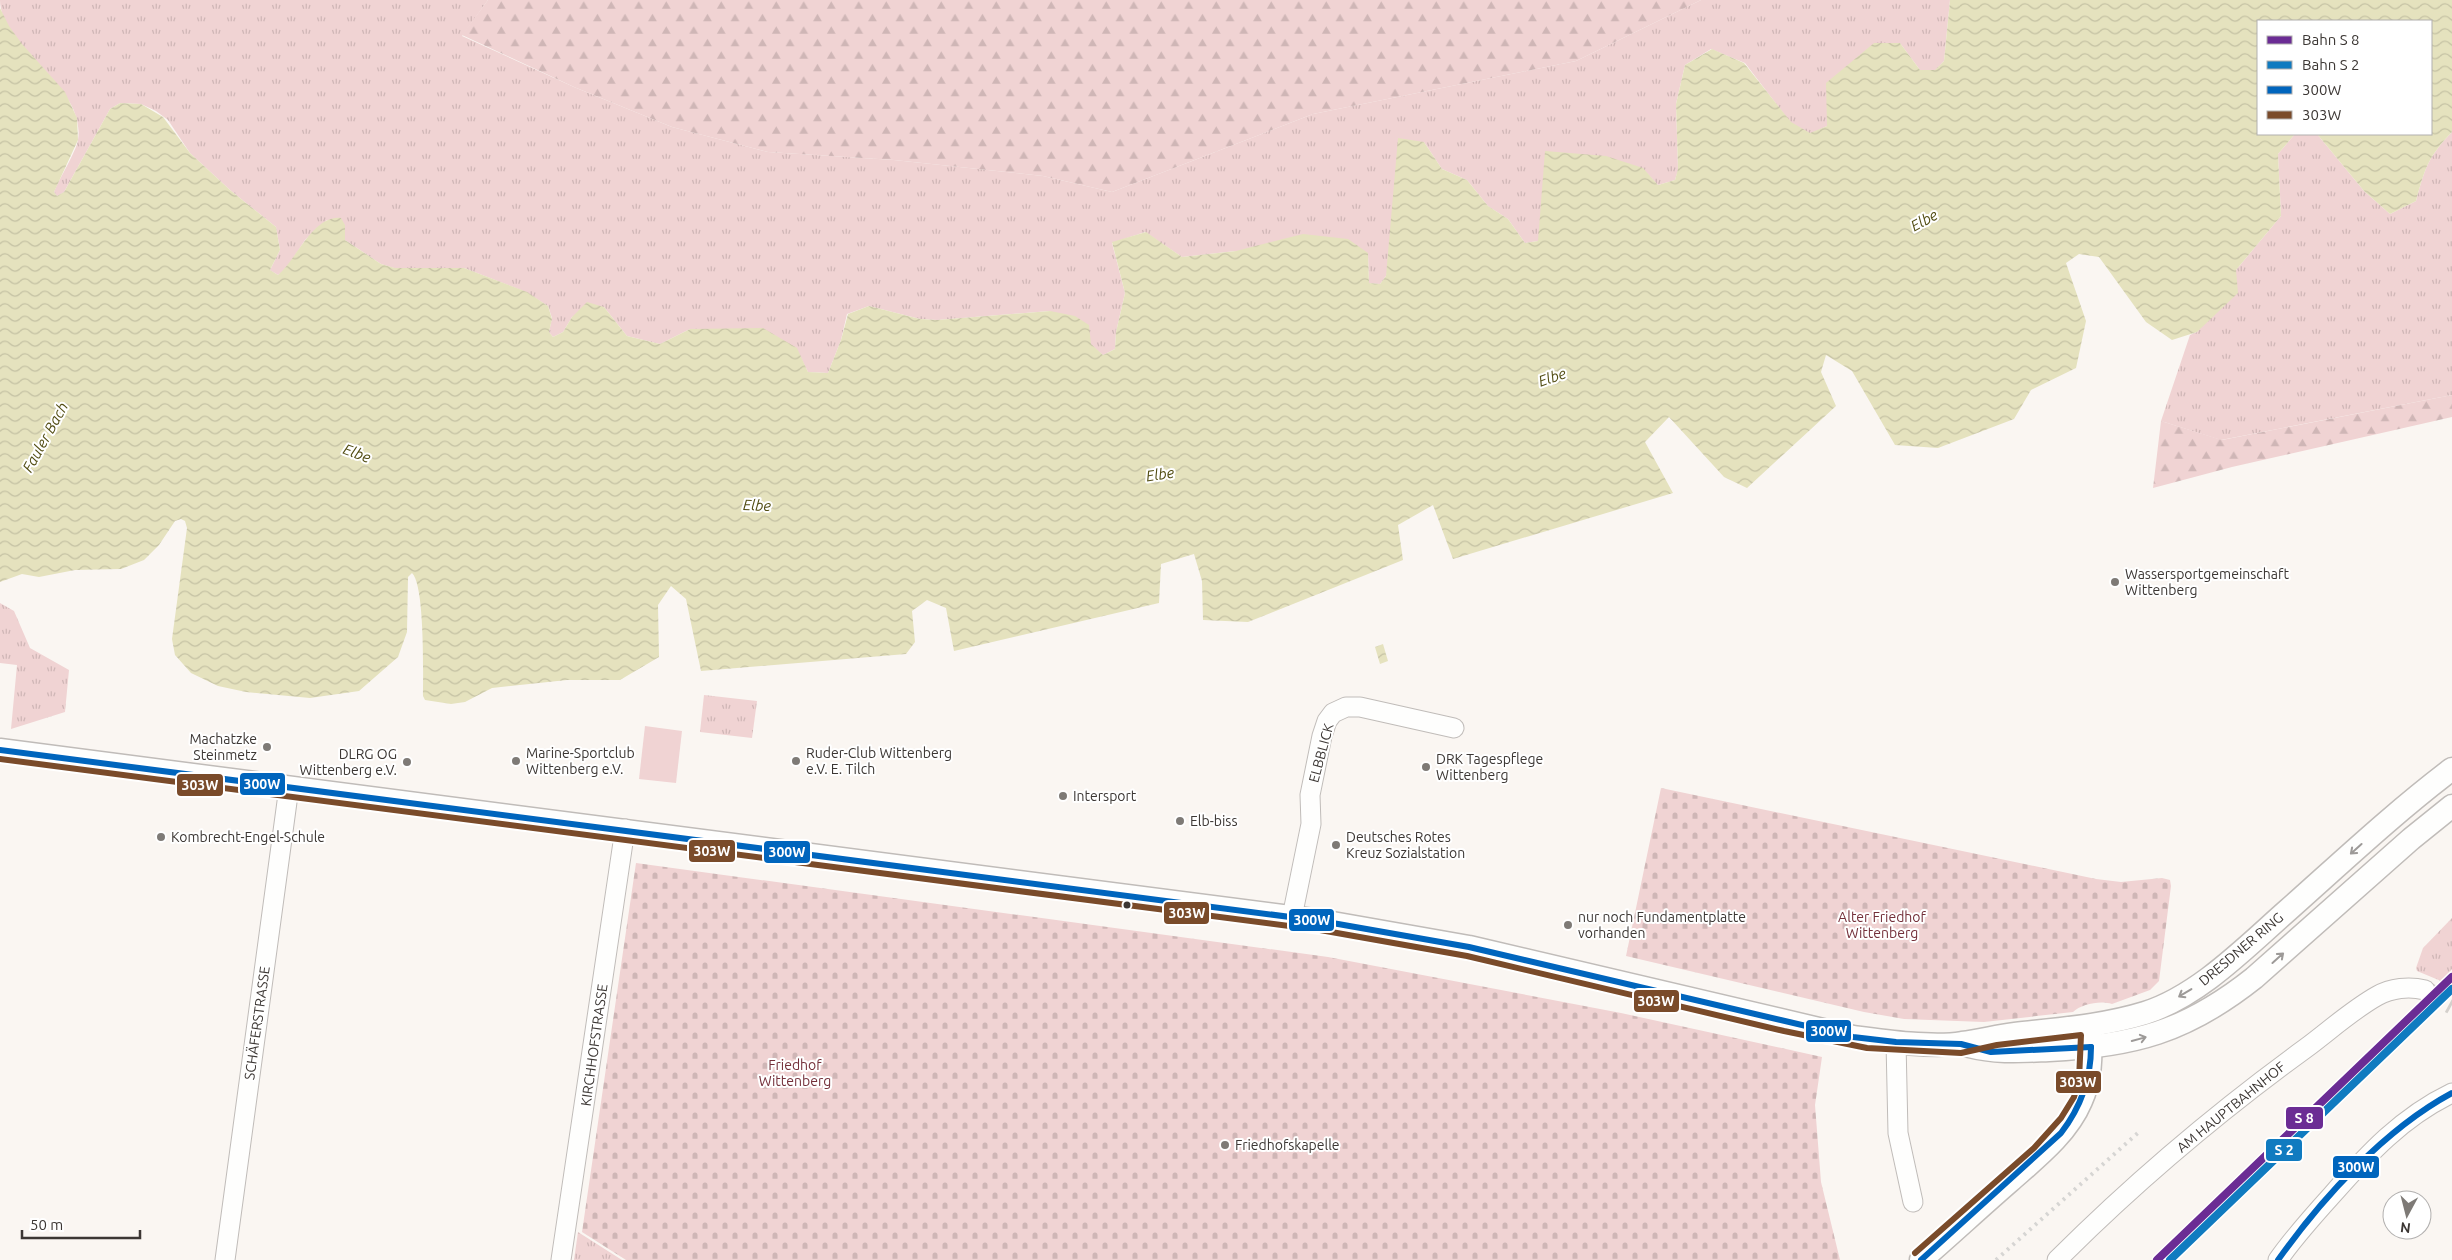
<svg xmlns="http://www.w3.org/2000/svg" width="2452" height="1260" viewBox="0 0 2452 1260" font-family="Ubuntu,sans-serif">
<defs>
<pattern id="grass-tufts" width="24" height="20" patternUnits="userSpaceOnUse" patternTransform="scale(1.25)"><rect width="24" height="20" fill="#f0d3d3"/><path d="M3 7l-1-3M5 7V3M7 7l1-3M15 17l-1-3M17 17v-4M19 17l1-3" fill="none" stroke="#cfb6b6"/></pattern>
<pattern id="forest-firs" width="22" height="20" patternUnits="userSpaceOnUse" patternTransform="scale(1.25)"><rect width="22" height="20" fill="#f0d3d3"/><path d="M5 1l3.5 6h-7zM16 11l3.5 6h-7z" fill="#cfb6b6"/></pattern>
<pattern id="cemetery-stones" width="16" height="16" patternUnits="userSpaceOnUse" patternTransform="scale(1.25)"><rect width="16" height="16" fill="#f0d3d3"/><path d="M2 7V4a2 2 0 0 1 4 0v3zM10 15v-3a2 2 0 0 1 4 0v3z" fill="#cfb6b6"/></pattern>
<pattern id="water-waves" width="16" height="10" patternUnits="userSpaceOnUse" patternTransform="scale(1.25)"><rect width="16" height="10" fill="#e5e2be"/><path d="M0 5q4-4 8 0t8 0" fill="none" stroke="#c5c2a4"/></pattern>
</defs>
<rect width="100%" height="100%" fill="#faf6f2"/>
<g fill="url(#grass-tufts)">
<path d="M0 0H488L462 36 574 87 672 127 768 152 894 160 1043 176 1112 192 1313 114 1576 61 1701 0H1950L1944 61 1935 71 1920 70 1900 43 1827 83V126L1810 134 1791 123 1745 63 1711 49 1685 65 1676 104 1678 170 1675 180 1658 185 1642 168 1538 241 1525 243 1508 219 1488 206 1467 180 1442 169 1424 142 1386 276 1380 284 1369 283 1368 253 1236 251 1182 257 1145 232 1112 243 1125 293 1116 332 1115 349 1103 355 1050 311 937 320 920 319 869 306 847 314 841 340 828 373 808 372 796 348 690 329 660 344 627 336 604 307 572 317 563 332 553 337 549 332 552 318 548 306 526 292 464 268H394L381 264 345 240V225L327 220 305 240 286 269 278 275 270 270 280 250 276 227 230 190 190 153 168 120 156 111 141 104 120 103 110 109 64 192 57 196 54 192C59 179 76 152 78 140 87 85 0 48 0 0Z"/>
<path d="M2452 132V395L2221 440 2161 421 2190 335 2197 332 2236 270 2281 216 2278 154 2295 134H2317L2364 191 2390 214 2416 201C2425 168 2428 157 2452 132Z"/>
<path d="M0 603 14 611 30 648 69 670 65 712 11 729 17 665 0 663Z"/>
<path d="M704 695 757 701 752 738 700 732Z"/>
<path d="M2452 918V969L2441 981 2417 971 2416 968 2423 948Z"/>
<path d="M578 1232 622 1260H574Z"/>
</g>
<g fill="url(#forest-firs)">
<path d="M488 0H1701L1576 61 1313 114 1112 192 1043 176 894 160 768 152 672 127 574 87 462 35Z"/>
<path d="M2452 395V417L2232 467 2153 488 2161 421 2222 440Z"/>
</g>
<g fill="url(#cemetery-stones)">
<path d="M1661 788 2096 879 2121 882 2162 878 2170 880 2171 886 2159 981 2150 990 2112 1004C2101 1000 2081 1004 2073 1012L1984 1022 1904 1019 1864 1012 1626 956Z"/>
<path d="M636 863 1328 957 1621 1013 1822 1057 1815 1105 1821 1182 1840 1260H626L582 1232Z"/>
</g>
<path fill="#f0d3d3" d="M645 726 682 731 676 783 639 779Z"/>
<g fill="url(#water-waves)">
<path d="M1950 0H2452V132C2428 157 2425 168 2416 201L2390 214 2364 191 2317 134H2431V21H2258V134H2295L2278 154 2281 216 2236 270 2238 293 2197 332 2172 340 2146 322 2099 257 2079 254 2066 263 2086 321 2076 368 2031 390 2014 419 1938 448 1895 445 1852 371 1826 355 1821 372 1836 406 1747 488 1724 477 1669 417 1645 442 1673 493 1453 559 1433 505 1398 525 1403 560 1248 622 1203 620 1202 581 1194 554 1161 564 1159 603 954 651 946 608 927 600 912 611 915 642 906 654 701 671 686 599 671 586 658 605 659 657 620 680H567L492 688 465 702 451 704 425 700 423 696C423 675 425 585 412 573L408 577 407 632 398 657 359 691 310 698 246 692 218 686 191 673 175 655 172 639 187 528 185 521 181 519 175 521 159 545 144 560 121 569 75 570 39 577 22 574 0 582V8L9 26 22 44 65 92 77 118 78 140 54 192 57 196 64 192 110 109 120 103 141 104 163 117 190 153 230 190 276 227 280 250 270 270 278 275C297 259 313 215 341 218L345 225V240L381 264 395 268H464L527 292 548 306 552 319 549 332 553 337 563 332 572 317 587 302 604 307 627 336 660 344 690 329 763 328 797 348 808 372 828 373 841 340 848 314 869 306 920 319 937 320 1050 311 1075 316 1089 325 1091 344 1103 355 1115 349 1116 332 1125 293 1112 242 1146 232 1182 257 1236 251 1303 234 1348 239 1368 253 1369 283 1380 284 1386 276 1398 138 1424 142 1442 169 1467 180 1488 206 1508 219 1525 243 1538 241 1545 151 1606 156 1643 168 1658 185 1675 180 1678 169 1676 104 1685 65 1712 49 1744 63 1791 122 1810 133 1827 126 1826 83 1874 43H1900L1920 70H1935L1944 61Z"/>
<path d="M1383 644 1388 661 1380 664 1375 647Z"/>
</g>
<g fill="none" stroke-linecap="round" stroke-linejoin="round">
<path stroke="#d4d0cc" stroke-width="19" stroke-dasharray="19 9" stroke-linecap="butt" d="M2425 990 2452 1005"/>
<defs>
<g id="minor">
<path d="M1292 917 1311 824 1310 795 1322 736 1327 721 1333 713 1346 707H1360L1454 728"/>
<path d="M1896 1042 1898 1133 1913 1202"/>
<path d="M225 1260 289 787"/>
<path d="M561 1260 625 829"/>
<path d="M2057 1260C2134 1183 2218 1112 2306 1048 2329 1031 2352 1010 2377 996 2391 988 2409 986 2425 990"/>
<path d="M2278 1260C2294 1237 2313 1216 2332 1195 2368 1154 2402 1117 2452 1093"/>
</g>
<g id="major">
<path d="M0 750 1321 921 1469 947 1853 1037C1883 1041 1933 1048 1962 1043 1980 1041 1997 1036 2015 1034 2058 1029 2103 1026 2145 1013 2199 996 2247 946 2288 910 2342 862 2394 813 2452 769"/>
<path d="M1969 1046C1996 1053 2022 1051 2049 1050 2133 1046 2186 1032 2254 978L2411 839 2452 806"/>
<path d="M1921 1260C1951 1234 1980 1207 2010 1181 2036 1158 2067 1134 2081 1101 2091 1079 2091 1057 2090 1033"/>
</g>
</defs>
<use href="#minor" stroke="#c0bcb9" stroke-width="21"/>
<use href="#major" stroke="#c0bcb9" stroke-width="25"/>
<use href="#minor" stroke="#fefefd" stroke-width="19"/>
<use href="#major" stroke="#fefefd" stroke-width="22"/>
<path stroke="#d6d5d3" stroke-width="4" stroke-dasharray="2.5 5" stroke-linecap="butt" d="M1996 1260 2140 1131"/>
<defs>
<g id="bus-1">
<path d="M0 750 1321 921 1469 947 1853 1037 1896 1042 1961 1044 1991 1052 2091 1047"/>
<path d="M1921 1260 2061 1133C2081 1107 2091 1080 2091 1047"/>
<path d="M2278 1260C2322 1198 2385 1129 2452 1093"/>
</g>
<path id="bus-2" d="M0 759 1320 930 1467 956 1784 1031 1867 1048 1961 1053 1997 1045 2081 1035 2079 1080 2074 1097 2061 1118 2034 1148 1915 1253"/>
</defs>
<use href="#bus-1" stroke="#fff" stroke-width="10"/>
<use href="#bus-2" stroke="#fff" stroke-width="10"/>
<use href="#bus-1" stroke="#0065bd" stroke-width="6"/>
<use href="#bus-2" stroke="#7a4b2a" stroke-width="6"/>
<defs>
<path id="rail-1" d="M2157 1260 2452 977"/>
<path id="rail-2" d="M2170 1260 2452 989"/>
</defs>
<use href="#rail-1" stroke="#fff" stroke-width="11"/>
<use href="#rail-2" stroke="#fff" stroke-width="11"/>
<use href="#rail-1" stroke="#6b2c94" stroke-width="8"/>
<use href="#rail-2" stroke="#107bc0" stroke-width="8"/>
</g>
<defs><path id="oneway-shaft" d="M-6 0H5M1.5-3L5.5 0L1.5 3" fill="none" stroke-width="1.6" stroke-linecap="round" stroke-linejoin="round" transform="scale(1.25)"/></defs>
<g stroke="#9d9a98">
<use href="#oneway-shaft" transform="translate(2356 849) rotate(138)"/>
<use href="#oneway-shaft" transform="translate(2278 958) rotate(-42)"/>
<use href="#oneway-shaft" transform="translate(2185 993) rotate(149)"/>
<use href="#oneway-shaft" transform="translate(2139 1039) rotate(-15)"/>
</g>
<g fill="#7e7a76" stroke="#fff" stroke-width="2">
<circle cx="2115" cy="582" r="5"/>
<circle cx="267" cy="747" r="5"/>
<circle cx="516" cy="761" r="5"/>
<circle cx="796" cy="761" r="5"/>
<circle cx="407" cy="762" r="5"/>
<circle cx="1426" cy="767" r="5"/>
<circle cx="1063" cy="796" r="5"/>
<circle cx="1180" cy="821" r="5"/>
<circle cx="161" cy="837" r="5"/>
<circle cx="1336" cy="845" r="5"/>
<circle cx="1568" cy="925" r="5"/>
<circle cx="1225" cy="1145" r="5"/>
</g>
<circle fill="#3c3734" stroke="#fff" stroke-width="2" cx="1127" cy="905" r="4.5"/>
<g text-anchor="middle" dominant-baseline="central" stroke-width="4" stroke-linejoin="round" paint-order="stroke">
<g font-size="14" fill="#3c3734" stroke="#fff" text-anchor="start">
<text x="2125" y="574">Wassersportgemeinschaft<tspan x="2125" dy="16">Wittenberg</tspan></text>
<text x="257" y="739" text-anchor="end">Machatzke<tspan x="257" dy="16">Steinmetz</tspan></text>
<text x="526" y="753">Marine-Sportclub<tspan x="526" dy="16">Wittenberg e.V.</tspan></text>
<text x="806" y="753">Ruder-Club Wittenberg<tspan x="806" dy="16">e.V. E. Tilch</tspan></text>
<text x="397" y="754" text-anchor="end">DLRG OG<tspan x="397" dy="16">Wittenberg e.V.</tspan></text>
<text x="1436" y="759">DRK Tagespflege<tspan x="1436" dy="16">Wittenberg</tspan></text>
<text x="1073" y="796">Intersport</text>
<text x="1190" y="821">Elb-biss</text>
<text x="171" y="837">Kombrecht-Engel-Schule</text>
<text x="1346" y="837">Deutsches Rotes<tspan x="1346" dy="16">Kreuz Sozialstation</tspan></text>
<text x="1578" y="917">nur noch Fundamentplatte<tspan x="1578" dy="16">vorhanden</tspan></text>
<text x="1235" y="1145">Friedhofskapelle</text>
</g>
<g font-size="14" fill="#3c3734" stroke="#fff">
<text transform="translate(1321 753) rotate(-75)">ELBBLICK</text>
<text transform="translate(2241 949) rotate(-40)">DRESDNER RING</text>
<text transform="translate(257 1023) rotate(-82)">SCHÄFERSTRASSE</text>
<text transform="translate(594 1045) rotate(-82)">KIRCHHOFSTRASSE</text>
<text transform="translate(2231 1107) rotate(-39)">AM HAUPTBAHNHOF</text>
</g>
<g font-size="14" fill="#74303a" stroke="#fff">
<text x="1882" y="917">Alter Friedhof<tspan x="1882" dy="16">Wittenberg</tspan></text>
<text x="795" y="1065">Friedhof<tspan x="795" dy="16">Wittenberg</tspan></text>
</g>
<g font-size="15" font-style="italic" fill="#524d13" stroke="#fff">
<text transform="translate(1924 220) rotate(-29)">Elbe</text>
<text transform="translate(1552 377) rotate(-19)">Elbe</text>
<text transform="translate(45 437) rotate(-61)">Fauler Bach</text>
<text transform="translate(357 453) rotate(20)">Elbe</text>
<text transform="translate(1160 474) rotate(-8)">Elbe</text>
<text transform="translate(757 505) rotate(2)">Elbe</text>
</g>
</g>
<g stroke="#fff" stroke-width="2">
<rect x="239" y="772" width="47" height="24" rx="5" fill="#0065bd"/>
<rect x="176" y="773" width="48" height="24" rx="5" fill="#7a4b2a"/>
<rect x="688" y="839" width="48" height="24" rx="5" fill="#7a4b2a"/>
<rect x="763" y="840" width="48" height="24" rx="5" fill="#0065bd"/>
<rect x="1163" y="901" width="47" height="24" rx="5" fill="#7a4b2a"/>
<rect x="1288" y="908" width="47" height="24" rx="5" fill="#0065bd"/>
<rect x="1633" y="989" width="47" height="24" rx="5" fill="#7a4b2a"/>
<rect x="1805" y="1019" width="47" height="24" rx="5" fill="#0065bd"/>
<rect x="2055" y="1070" width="47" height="24" rx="5" fill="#7a4b2a"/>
<rect x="2285" y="1106" width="39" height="24" rx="5" fill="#6b2c94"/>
<rect x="2265" y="1138" width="38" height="24" rx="5" fill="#107bc0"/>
<rect x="2332" y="1155" width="48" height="24" rx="5" fill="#0065bd"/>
</g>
<g font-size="14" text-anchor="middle" font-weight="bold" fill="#fff">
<text x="262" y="789">300W</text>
<text x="200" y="790">303W</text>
<text x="712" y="856">303W</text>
<text x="787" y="857">300W</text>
<text x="1187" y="918">303W</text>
<text x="1312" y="925">300W</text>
<text x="1656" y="1006">303W</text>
<text x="1829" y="1036">300W</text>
<text x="2078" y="1087">303W</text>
<text x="2304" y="1123">S 8</text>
<text x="2284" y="1155">S 2</text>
<text x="2356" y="1172">300W</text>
</g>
<rect x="2257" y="20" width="175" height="115" fill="#ffffff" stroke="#b1afae"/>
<rect x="2267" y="36" width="25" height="8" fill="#6b2c94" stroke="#b1afae"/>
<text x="2302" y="45" font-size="15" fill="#3c3734">Bahn S 8</text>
<rect x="2267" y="61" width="25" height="8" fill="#107bc0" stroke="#b1afae"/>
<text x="2302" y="70" font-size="15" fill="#3c3734">Bahn S 2</text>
<rect x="2267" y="86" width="25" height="8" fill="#0065bd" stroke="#b1afae"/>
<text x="2302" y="95" font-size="15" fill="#3c3734">300W</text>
<rect x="2267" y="111" width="25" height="8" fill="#7a4b2a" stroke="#b1afae"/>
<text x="2302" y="120" font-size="15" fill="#3c3734">303W</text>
<g transform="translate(2407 1215) rotate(187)"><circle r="24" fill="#ffffff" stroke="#b1afae"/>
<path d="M0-4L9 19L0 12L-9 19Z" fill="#7e7a76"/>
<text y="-8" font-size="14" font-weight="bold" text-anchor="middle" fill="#3c3734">N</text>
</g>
<path d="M22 1230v8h118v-8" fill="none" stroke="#3c3734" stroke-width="2.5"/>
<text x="30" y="1230" font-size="15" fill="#3c3734" stroke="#ffffff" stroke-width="4" paint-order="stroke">50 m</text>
</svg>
